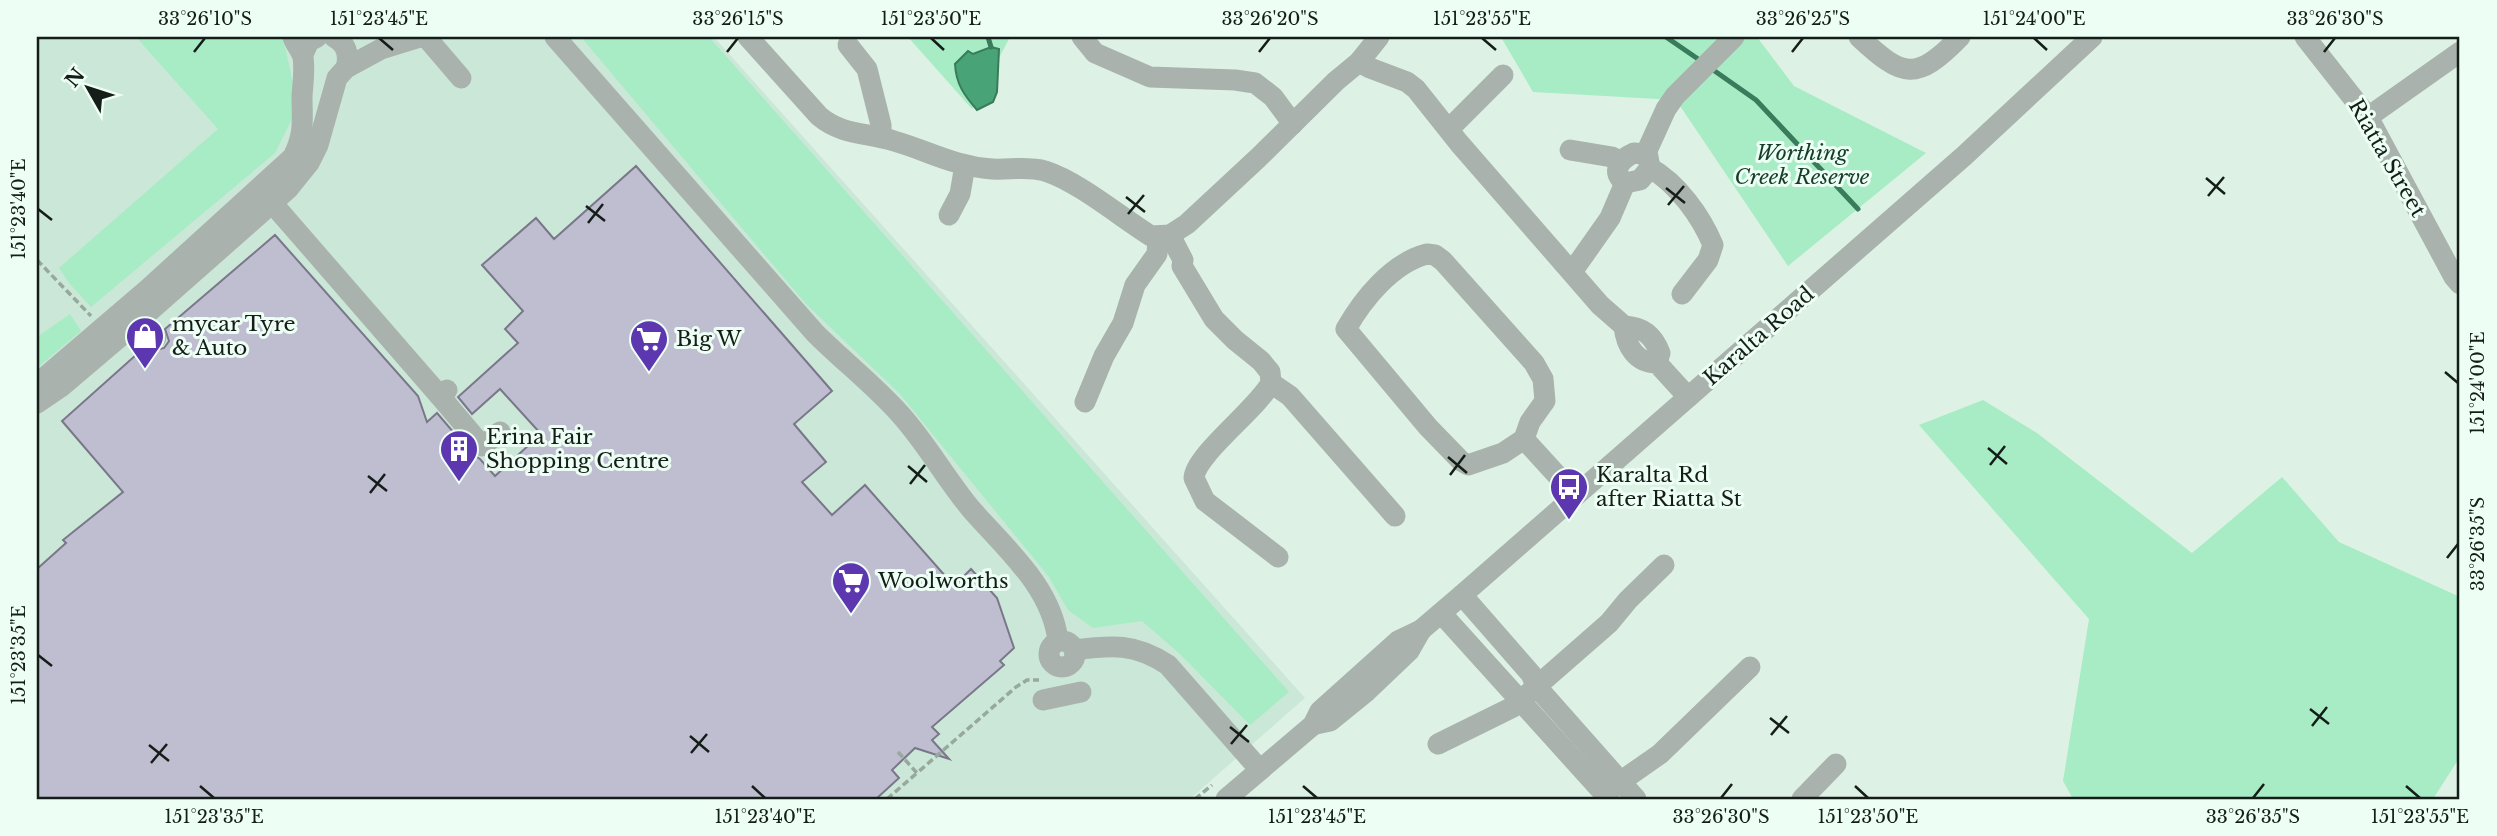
<svg xmlns="http://www.w3.org/2000/svg" width="2497" height="836" viewBox="0 0 2497 836" font-family="'Libre Baskerville',serif">
<rect width="100%" height="100%" fill="#ddf2e5"/>
<path fill="#cbe7d7" d="M37 37H714L1305 698 1190 799H37Z"/>
<g fill="#a7ecc5">
<path d="M136 37H283L298 107 275 153 91 307 69 283 59 268 218 129Z"/>
<path d="M581 37H709L1289 692 1250 725 1180 654 1142 621 1093 628 1068 610 1049 577 899 393 806 304Z"/>
<path d="M908 37H1010L972 109Z"/>
<path d="M1501 37H1757L1794 86 1926 153 1788 266 1676 100 1533 92Z"/>
<path d="M70 314 81 331 37 368V337Z"/>
<path d="M1983 400 2037 433 2192 553 2282 477 2339 542 2460 597V757L2433 799H2073L2063 781 2089 619 1919 425Z"/>
</g>
<path fill="#48a377" stroke="#397b5a" stroke-width="2" d="M991 47 999 49 997 92 993 102 977 110C964 95 956 84 955 64L968 51 973 54Z"/>
<g fill="none" stroke-linecap="round" stroke-linejoin="round">
<g stroke="#397b5a" stroke-width="5">
<path d="M988 37 991 47"/>
<path d="M1666 37 1701 61"/>
<path d="M1709 67 1756 100 1858 209"/>
</g>
</g>
<path fill="#bfbdd0" stroke="#797789" stroke-width="2" d="M636 166 832 391 794 424 826 462 802 482 832 515 865 485 954 586 971 569 997 598 1014 648 1000 661 1004 665 932 727 939 734 932 740 949 759 915 748 892 770 899 778 876 799H37V569L66 543 63 540 123 492 62 421 146 346 153 351 164 348 169 341 165 329 275 235 418 396 427 422 437 413 472 454 480 459 495 476 541 434 500 389 472 414 458 397 518 343 505 329 523 311 482 265 536 218 554 239Z"/>
<g fill="none" stroke-linecap="round" stroke-linejoin="round">
<g stroke="#97a89d" stroke-width="3.5" stroke-dasharray="7 3.5" stroke-linecap="butt">
<path d="M37 260 91 316"/>
<path d="M898 752 917 773 1016 687 1027 680H1039"/>
<path d="M887 799 917 773"/>
<path d="M1195 799 1212 785"/>
</g>
<g stroke="#a9b2ad" stroke-width="21">
<path d="M334 37C346 43 350 54 346 68"/>
<path d="M426 37 461 78"/>
<path d="M555 37 815 333C843 361 874 385 900 414 927 444 946 479 971 509 1005 548 1052 587 1058 641"/>
<path d="M748 37 819 116C843 136 866 132 894 141 929 151 953 166 992 169 1009 170 1028 166 1045 171 1079 182 1119 216 1151 236L1170 235 1187 224 1258 158 1336 81 1359 62 1379 37"/>
<path d="M1082 37 1095 53 1150 77 1235 80 1255 83 1273 97 1293 124"/>
<path d="M1859 37C1903 78 1916 82 1960 37"/>
<path d="M2305 37 2368 117 2454 277 2460 284"/>
<path d="M848 45 867 69 881 125V137"/>
<path d="M303 54 309 41 317 37"/>
<path d="M1359 62 1370 68 1407 82 1416 89 1459 143 1600 305 1624 326C1643 327 1653 335 1660 353L1657 363"/>
<path d="M2368 117 2460 52"/>
<path d="M1449 129 1503 75"/>
<path d="M1570 150 1612 157 1621 161"/>
<path d="M1634 153 1642 154 1648 157 1650 168 1640 180 1625 183C1610 172 1620 159 1634 153Z"/>
<path d="M1645 155 1666 109 1675 96 1734 37"/>
<path d="M1650 168C1677 183 1701 216 1713 245L1708 260 1682 294"/>
<path d="M261 200 273 204 439 395 447 390"/>
<path d="M949 215 960 194 965 165"/>
<path d="M1170 235 1183 260 1182 266 1214 319 1235 340 1261 361 1270 372 1271 383C1257 409 1195 455 1194 478L1205 501 1278 557"/>
<path d="M1427 254 1435 255 1443 261 1534 363 1543 379 1545 401 1530 422 1524 439 1503 453 1468 465 1461 461 1428 427 1346 329C1363 299 1392 263 1427 254Z"/>
<path d="M1572 272 1610 218 1625 183"/>
<path d="M127 318 137 317 156 338"/>
<path d="M1624 326C1626 346 1636 363 1657 363L1688 397"/>
<path d="M1271 383 1290 396 1395 516"/>
<path d="M37 384 148 289 293 157C305 133 302 121 302 96 303 82 305 70 303 57 301 50 295 44 293 37"/>
<path d="M439 395 482 446 500 432"/>
<path d="M1085 402 1104 356 1123 323 1135 285 1157 254 1158 237"/>
<path d="M37 403 62 386 135 324 288 189 309 163 318 145 337 78 346 68 381 49 420 37"/>
<path d="M1524 439 1575 495"/>
<path d="M1462 595 1531 674 1536 686 1636 799"/>
<path d="M1441 613 1609 799"/>
<circle cx="1062" cy="654" r="13"/>
<path d="M1074 650C1112 645 1135 643 1168 665L1260 770"/>
<path d="M1043 700 1081 692"/>
<path d="M1316 724 1330 721 1367 691 1409 651 1421 630"/>
<path d="M1438 744 1513 707 1609 623 1628 600 1664 565"/>
<path d="M1610 789 1660 754 1750 667"/>
<path d="M1226 799 1313 725 1320 711 1398 641 1421 630 1462 595 1964 156 2092 37"/>
<path d="M1802 799 1836 764"/>
</g>
</g>
<path fill="none" stroke="#151d18" stroke-width="2.5" d="M379 38 393 50M931 38 944 50M1482 38 1496 50M2034 38 2047 50M194 52 205 38M727 52 738 38M1259 52 1270 38M1792 52 1803 38M2324 52 2335 38M2206 178 2225 194M1666 188 1685 203M2208 196 2224 177M1126 197 1145 212M1668 205 1684 186M586 206 605 221M38 209 52 220M1128 214 1144 195M588 223 603 204M2445 372 2458 383M1988 448 2007 464M1448 457 1467 473M1990 465 2005 446M908 466 927 482M1450 475 1465 455M368 476 387 491M910 484 925 465M370 493 385 474M2447 558 2458 544M38 655 52 666M2310 709 2329 724M1770 718 1789 733M2312 726 2327 707M1230 727 1249 742M1771 735 1787 716M690 736 709 752M1231 744 1247 725M149 745 169 761M691 753 707 734M151 763 167 744M200 786 214 798M752 786 765 798M1303 786 1317 798M1855 786 1868 798M2406 786 2420 798M1721 798 1732 784M2253 798 2264 784"/>
<defs>
<symbol id="shop-pin" viewBox="-11 -11 22 30"><path d="M0 17L-7.5 6A9.5 9.5 0 1 1 7.5 6Z" fill="#5c37af" stroke="#edfef4"/><path d="M-5-2.5h2.3a2.7 3.5 0 0 1 5.4 0H5L5.5 6h-11ZM-1.5-2.5h3a1.5 2.3 0 0 0-3 0Z" fill="#fff"/></symbol>
<symbol id="supermarket-pin" viewBox="-11 -11 22 30"><path d="M0 17L-7.5 6A9.5 9.5 0 1 1 7.5 6Z" fill="#5c37af" stroke="#edfef4"/><path d="M-6-5.5h2.5l.6 2H6L4.5 2H-2.5L-4.4-4H-6ZM-1.5 3.2a1.3 1.3 0 1 0 .1 0ZM3 3.2a1.3 1.3 0 1 0 .1 0Z" fill="#fff"/></symbol>
<symbol id="building-pin" viewBox="-11 -11 22 30"><path d="M0 17L-7.5 6A9.5 9.5 0 1 1 7.5 6Z" fill="#5c37af" stroke="#edfef4"/><path d="M-4-6H4V6H1V3H-1V6H-4ZM-2.5-4.3h1.7v1.8h-1.7ZM.8-4.3h1.7v1.8H.8ZM-2.5-1h1.7V.8h-1.7ZM.8-1h1.7V.8H.8Z" fill="#fff"/></symbol>
<symbol id="bus-pin" viewBox="-11 -11 22 30"><path d="M0 17L-7.5 6A9.5 9.5 0 1 1 7.5 6Z" fill="#5c37af" stroke="#edfef4"/><path d="M-5-6H5V4H4V6H2V4H-2V6H-4V4H-5ZM-3.5-4V0h7V-4ZM-3.5 1.2v1.5H-2V1.2ZM2 1.2v1.5H3.5V1.2Z" fill="#fff"/></symbol>
</defs>
<g fill-rule="evenodd">
<use href="#shop-pin" x="123" y="314" width="44" height="60"/>
<use href="#supermarket-pin" x="627" y="317" width="44" height="60"/>
<use href="#building-pin" x="437" y="427" width="44" height="60"/>
<use href="#bus-pin" x="1547" y="465" width="44" height="60"/>
<use href="#supermarket-pin" x="829" y="559" width="44" height="60"/>
</g>
<g text-anchor="middle" dominant-baseline="central" stroke-width="6" stroke-linejoin="round" paint-order="stroke">
<g font-size="21" font-style="italic" fill="#153d29" stroke="#edfef4">
<text x="1802" y="153">Worthing<tspan x="1802" dy="24">Creek Reserve</tspan></text>
</g>
<g font-size="21" fill="#151d18" stroke="#edfef4">
<text transform="translate(2387 158) rotate(60)">Riatta Street</text>
<text transform="translate(1759 336) rotate(-41)">Karalta Road</text>
</g>
<g font-size="21" fill="#151d18" stroke="#edfef4" text-anchor="start">
<text x="172" y="324">mycar Tyre<tspan x="172" dy="24">&amp; Auto</tspan></text>
<text x="676" y="339">Big W</text>
<text x="486" y="437">Erina Fair<tspan x="486" dy="24">Shopping Centre</tspan></text>
<text x="1596" y="475">Karalta Rd<tspan x="1596" dy="24">after Riatta St</tspan></text>
<text x="878" y="581">Woolworths</text>
</g>
</g>
<rect width="2497" height="836" fill="none" stroke="#edfef4" stroke-width="77"/>
<g transform="translate(88 88) rotate(309)" stroke="#edfef4" stroke-width="5" paint-order="stroke">
<path d="M0-5L12 26L0 18L-12 26Z" fill="#151d18"/>
<text y="-10" font-size="19" font-weight="bold" text-anchor="middle" fill="#151d18">N</text>
</g>
<rect x="38" y="38" width="2420" height="760" fill="none" stroke="#151d18" stroke-width="2.5"/>
<g font-size="18" text-anchor="middle" fill="#151d18">
<text x="205" y="25">33°26'10"S</text>
<text x="379" y="25">151°23'45"E</text>
<text x="738" y="25">33°26'15"S</text>
<text x="931" y="25">151°23'50"E</text>
<text x="1270" y="25">33°26'20"S</text>
<text x="1482" y="25">151°23'55"E</text>
<text x="1803" y="25">33°26'25"S</text>
<text x="2034" y="25">151°24'00"E</text>
<text x="2335" y="25">33°26'30"S</text>
<text transform="translate(19 209) rotate(-90)" y="6">151°23'40"E</text>
<text transform="translate(2478 383) rotate(-90)" y="6">151°24'00"E</text>
<text transform="translate(2478 544) rotate(-90)" y="6">33°26'35"S</text>
<text transform="translate(19 655) rotate(-90)" y="6">151°23'35"E</text>
<text x="214" y="823">151°23'35"E</text>
<text x="765" y="823">151°23'40"E</text>
<text x="1317" y="823">151°23'45"E</text>
<text x="1721" y="823">33°26'30"S</text>
<text x="1868" y="823">151°23'50"E</text>
<text x="2253" y="823">33°26'35"S</text>
<text x="2420" y="823">151°23'55"E</text>
</g>
</svg>
